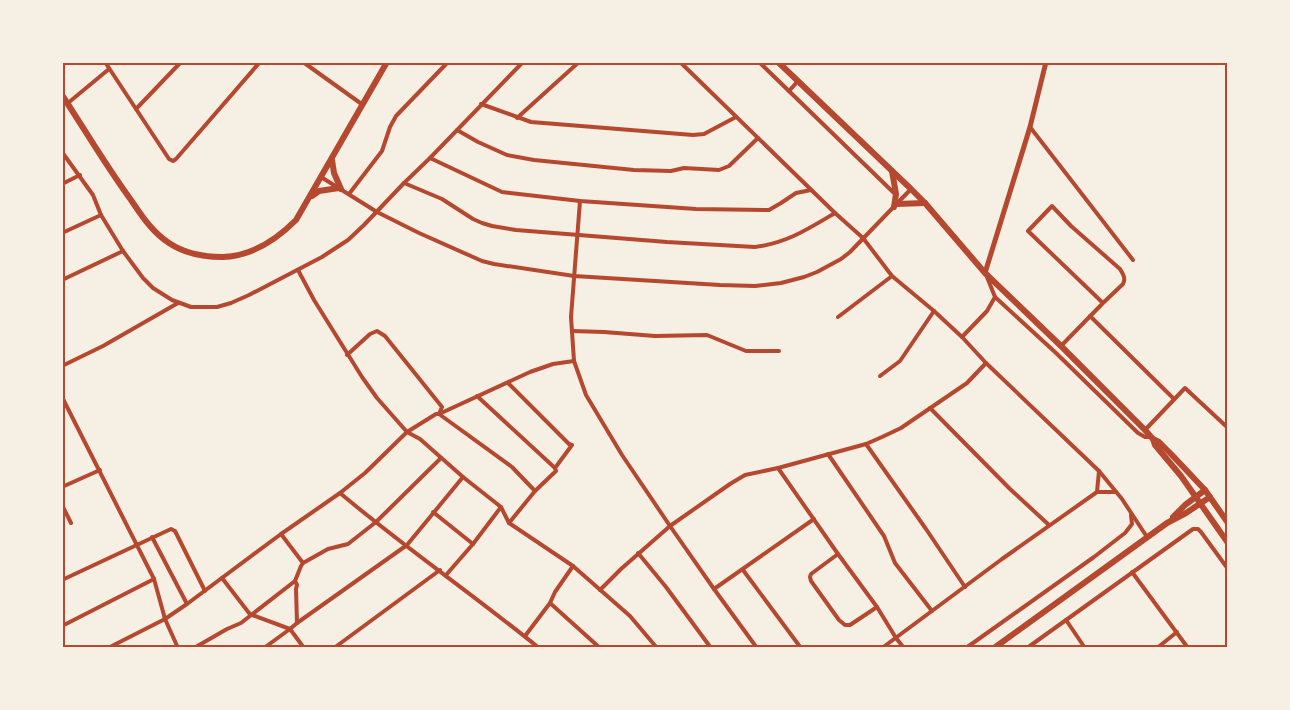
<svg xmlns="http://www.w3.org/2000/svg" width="1290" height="710" viewBox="0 0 1290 710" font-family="Mulish,sans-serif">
<rect width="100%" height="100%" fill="#f6efe4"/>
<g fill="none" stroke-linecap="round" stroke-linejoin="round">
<g stroke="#b5482f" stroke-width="4">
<path d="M105 62 169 159 173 161 176 159 260 62"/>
<path d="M303 62 363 105"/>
<path d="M680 62 835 213 863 238 892 276 934 311 962 337 986 363 1099 471 1122 499 1147 537"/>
<path d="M759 62 894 193"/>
<path d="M789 91 798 81"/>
<path d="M68 103 109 69"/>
<path d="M481 104 531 122 693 135 704 134 736 117"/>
<path d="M136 109 181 62"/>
<path d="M517 118 579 62"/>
<path d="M1030 127 1133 260"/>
<path d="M457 130 478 142 507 155 534 160 634 170 671 171 684 168 719 170 729 166 758 138"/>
<path d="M62 152 93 195 101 215 123 251 143 278 153 288 172 300 191 307H217L231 303 249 295 322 257 348 240 364 225 404 183 430 158 523 62"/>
<path d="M430 158 502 192 580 201 696 209 769 210 781 203 796 193 811 190"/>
<path d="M321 177 377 212 419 233 482 261 494 264 574 276 720 285 755 286 781 283 804 277 817 272 841 259 850 252 911 189"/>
<path d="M404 183 442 199 473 219 482 223 492 226 516 230 667 242 755 247C787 243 808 229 835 213"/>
<path d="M62 184 80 175"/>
<path d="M349 194 382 151 390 127 396 116 448 62"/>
<path d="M580 201 571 317 574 361 586 395 622 455 670 526 714 589 757 648"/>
<path d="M62 233 101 215"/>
<path d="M298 270 314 300 362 377 377 398 407 432 420 439 463 477 501 507 509 523 573 566 630 616 657 648"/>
<path d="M62 280 123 251"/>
<path d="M995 297 1056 353 1138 433 1145 437H1151"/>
<path d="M1090 316 1174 399"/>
<path d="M838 317 892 276"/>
<path d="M572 331 604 332 655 336 707 335 746 351H779"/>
<path d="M962 337 987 311 995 297 987 277"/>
<path d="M1061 346 1103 303 1123 284C1126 278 1123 274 1120 269L1071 226 1052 206 1028 231 1103 303"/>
<path d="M347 355 370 334 377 331 385 336 442 407 439 414 512 467 535 491 509 523"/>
<path d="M62 366 103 346 178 303"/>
<path d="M880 376 900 361 934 311"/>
<path d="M508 383 569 444 572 445 555 468 556 471 535 491"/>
<path d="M477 396 555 468"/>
<path d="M62 397 154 579 165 619 178 648"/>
<path d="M930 408 1010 489 1049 525"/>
<path d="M1145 430 1185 388 1228 428"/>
<path d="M866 444 926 529 965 587"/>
<path d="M828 454 884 536 895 563 932 611"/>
<path d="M778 468 838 554 877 607 896 638 904 648"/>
<path d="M62 487 100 470"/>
<path d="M1097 492H1116"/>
<path d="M340 493C404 547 474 595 539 648"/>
<path d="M62 505 71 523"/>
<path d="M433 512 473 544"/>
<path d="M281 534 303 563 301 566 295 581 297 585 296 589 297 623"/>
<path d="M152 537 187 604"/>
<path d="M638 553 666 587 711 648"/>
<path d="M838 554 811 574 810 577 811 581 839 620 845 625H850L877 607"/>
<path d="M303 563 328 549 348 544 376 522 441 458"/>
<path d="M743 570 801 648"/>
<path d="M1132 572 1188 648"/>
<path d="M446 575 473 544 501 507"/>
<path d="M222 578 249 613 252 615 290 629 304 648"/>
<path d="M62 580 171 529 175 531 205 591"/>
<path d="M714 589 814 519"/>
<path d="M600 590 621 569 670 526 730 484 745 475 778 468 866 444 882 437 901 428 967 383 986 363"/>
<path d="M550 603 600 648"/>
<path d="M1066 620 1085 648"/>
<path d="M62 626 154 579"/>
<path d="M525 636 550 603 555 592 573 566"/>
<path d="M108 648 165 619 187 604 281 534 340 493 365 473 407 432 436 414H439L530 372 553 364 574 361"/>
<path d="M194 648 227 629 241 623 295 581"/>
<path d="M264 648 290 629 297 623 407 545 463 477"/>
<path d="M334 648 440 570"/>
<path d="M882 648 1002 559 1097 492 1099 471"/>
<path d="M966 648 1094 557 1125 533 1132 524 1131 515"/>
<path d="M1027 648 1193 529H1198L1201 532 1228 569"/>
<path d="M1157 648 1177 632"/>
</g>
<path stroke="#b5482f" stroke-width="5" d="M985 273 1030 127 1046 62"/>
<g stroke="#b5482f" stroke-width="6">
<path d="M778 62 911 189 925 203 985 273 1061 346 1145 430 1153 439 1155 445 1181 476 1228 543"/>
<path d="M62 95C85 130 106 166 131 200 142 216 152 232 169 243 184 253 205 257 223 257 252 256 276 240 296 220L387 62"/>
<path d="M332 160 334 173 341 189"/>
<path d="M892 171 896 194 894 207"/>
<path d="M312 196 319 191 339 188"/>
<path d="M897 204 925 203"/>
<path d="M1153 439 1159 442 1172 455 1205 490 1228 523"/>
<path d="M1173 517 1185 505 1205 490"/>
<path d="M994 648 1167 523 1186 513 1210 497"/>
</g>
</g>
<rect width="1290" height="710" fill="none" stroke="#f6efe4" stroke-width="128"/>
<rect x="64" y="64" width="1162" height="582" fill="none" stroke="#b5482f" stroke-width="2"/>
</svg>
